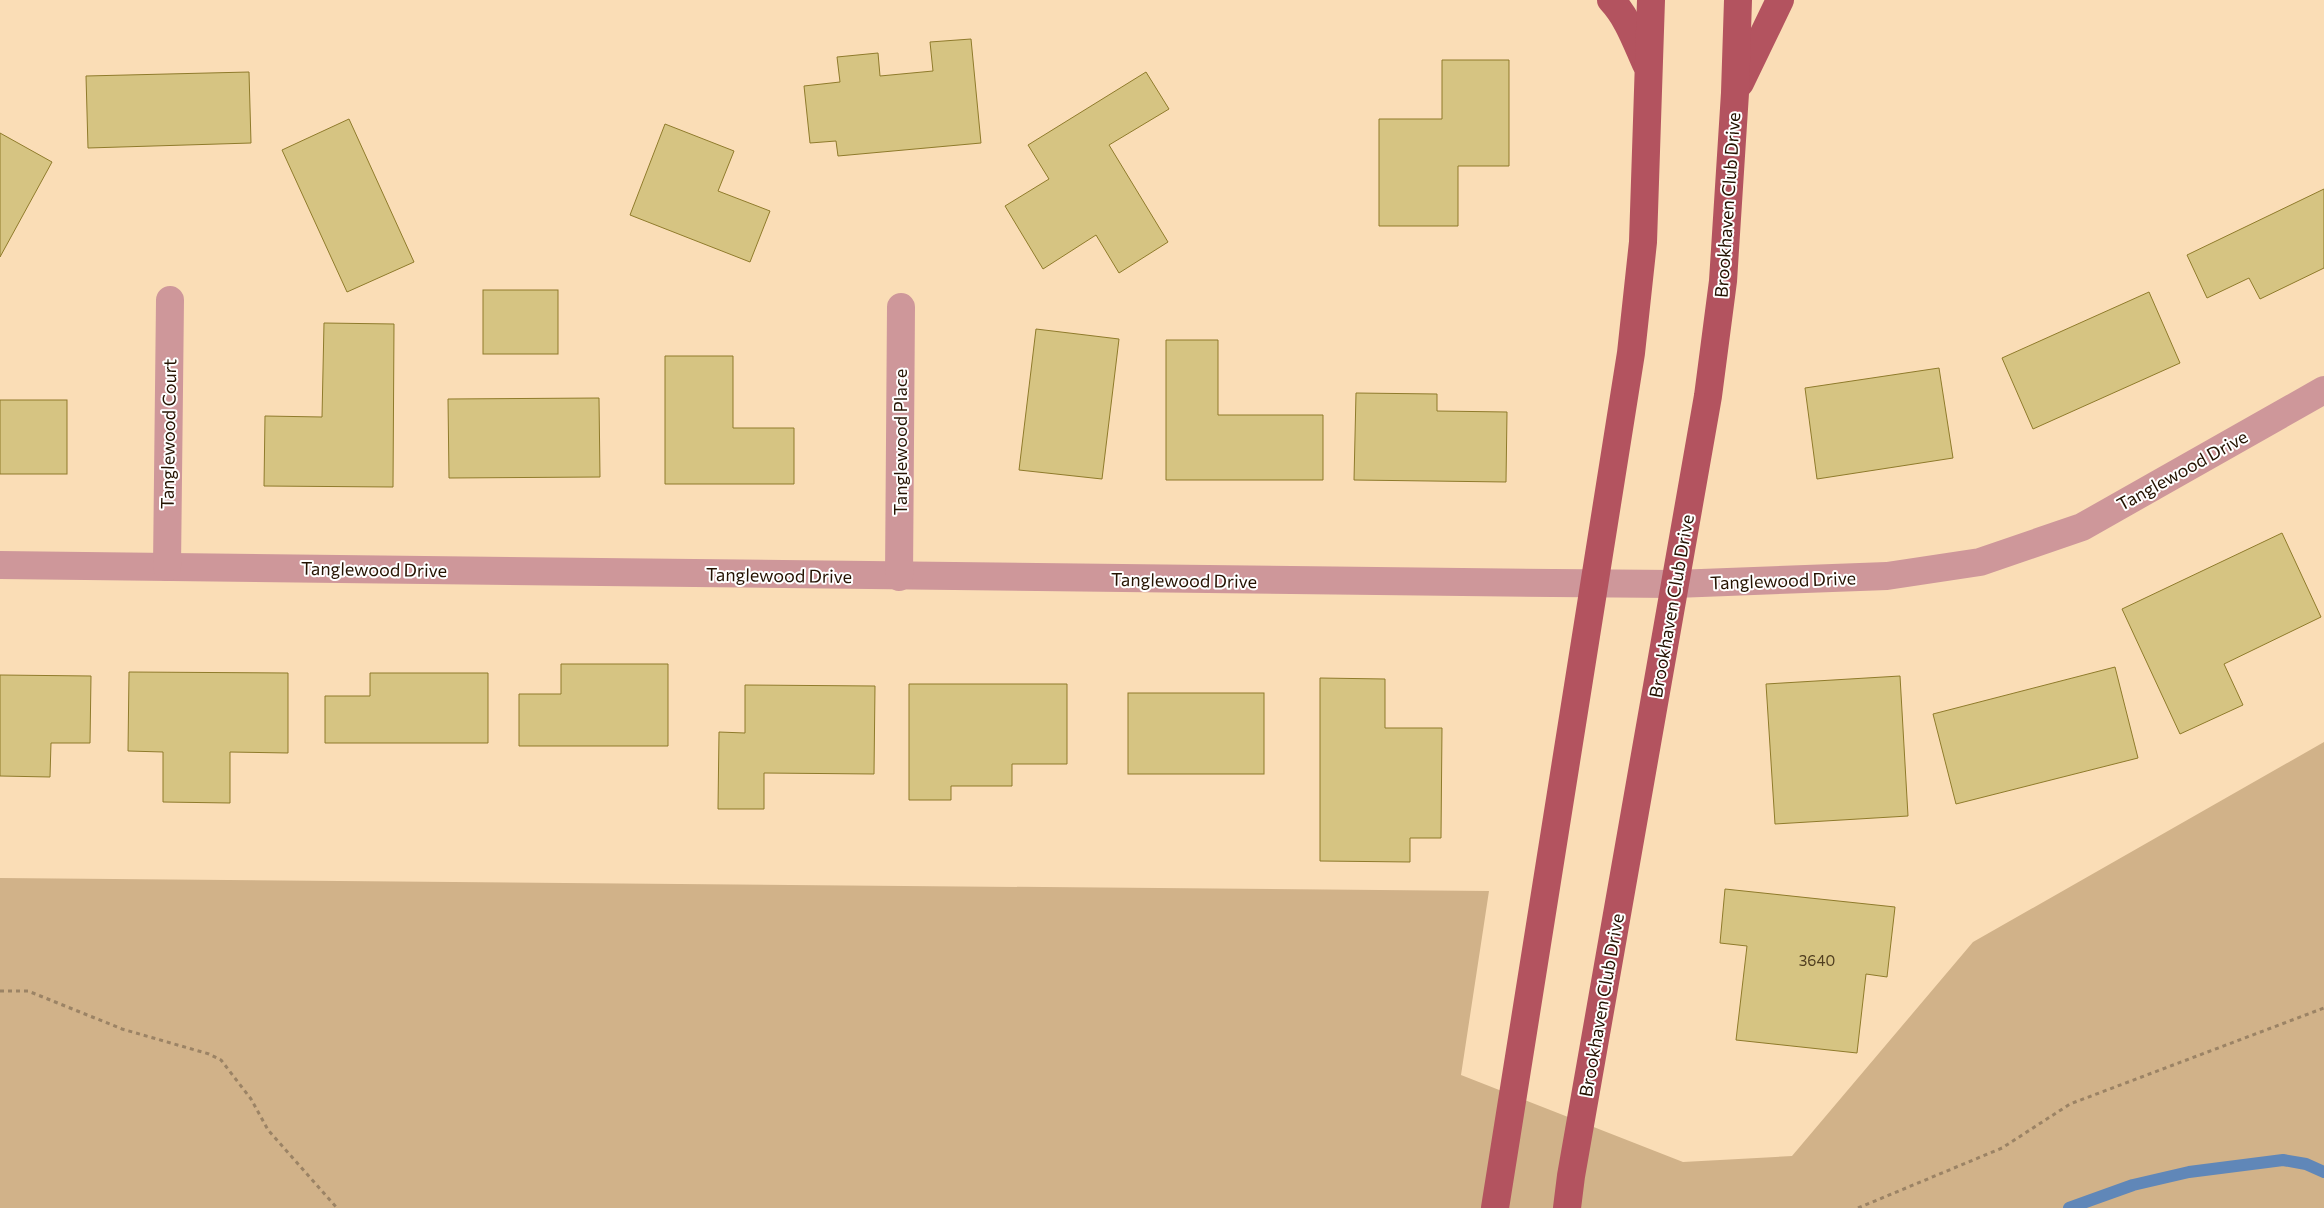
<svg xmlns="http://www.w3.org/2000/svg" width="2324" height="1208" viewBox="0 0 2324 1208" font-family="Commissioner,sans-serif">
<rect width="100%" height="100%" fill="#faddb6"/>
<path fill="#d1b289" d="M2324 742V1208H0V878L1489 891 1461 1075 1683 1162 1792 1156 1973 942Z"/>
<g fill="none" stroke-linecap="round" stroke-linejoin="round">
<path stroke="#6087b8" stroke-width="12" d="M2069 1208 2133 1185 2189 1172 2283 1160 2306 1164 2324 1172"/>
</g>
<g fill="#d6c482" stroke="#8f7b2b">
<path d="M971 39 981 143 838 156 836 141 810 143 804 86 840 82 837 57 878 53 880 76 933 71 930 42Z"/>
<path d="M1442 60H1509V166H1458V226H1379V119H1442Z"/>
<path d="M249 72 251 143 88 148 86 76Z"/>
<path d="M1146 72 1169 109 1109 145 1168 242 1119 273 1096 235 1043 269 1005 206 1049 179 1028 145Z"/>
<path d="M349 119 414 262 347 292 282 150Z"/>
<path d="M665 124 734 151 718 191 770 211 750 262 630 215Z"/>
<path d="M0 133 52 162 0 257Z"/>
<path d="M2324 189V268L2260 299 2249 278 2207 298 2187 255Z"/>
<rect x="483" y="290" width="75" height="64"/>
<path d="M2149 292 2180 363 2033 429 2002 358Z"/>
<path d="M324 323 394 324 393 487 264 486 265 416 322 417Z"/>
<path d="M1036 329 1119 339 1102 479 1019 470Z"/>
<path d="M1166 340H1218V415H1323V480H1166Z"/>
<path d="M665 356H733V428H794V484H665Z"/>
<path d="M1939 368 1953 458 1817 479 1805 388Z"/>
<path d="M1356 393 1437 394V411L1507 412 1506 482 1354 480Z"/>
<path d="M599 398 600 477 449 478 448 399Z"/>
<rect x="0" y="400" width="67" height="74"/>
<path d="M2282 533 2321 617 2224 664 2243 705 2180 734 2122 609Z"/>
<path d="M561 664H668V746H519V694H561Z"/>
<path d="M2115 667 2138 758 1956 804 1933 714Z"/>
<path d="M129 672 288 673V753L230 752V803L163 802V752L128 751Z"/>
<path d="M370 673H488V743H325V696H370Z"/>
<path d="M0 675 91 676 90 743H51L50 777 0 776Z"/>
<path d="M1900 676 1908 816 1775 824 1766 684Z"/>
<path d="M1320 678 1385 679V728H1442L1441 838H1410V862L1320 861Z"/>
<path d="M909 684H1067V764H1012V786H951V800H909Z"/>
<path d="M745 685 875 686 874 774 764 773V809H718L719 732 745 733Z"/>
<rect x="1128" y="693" width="136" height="81"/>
<path d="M1725 889 1895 907 1887 977 1866 974 1857 1053 1736 1040 1747 946 1720 943Z"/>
</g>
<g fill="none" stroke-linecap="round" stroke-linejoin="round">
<g stroke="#9b8365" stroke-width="3" stroke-dasharray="4 4" stroke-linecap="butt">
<path d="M0 991H28L122 1029 209 1054 221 1060 251 1099 268 1130 337 1208"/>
<path d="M1858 1208 2002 1148 2070 1104 2324 1008"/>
</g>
<g stroke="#ce979a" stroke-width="28">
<path d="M0 565 1553 583 1675 584 1887 576 1980 562 2082 527 2324 390"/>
<path d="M167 567 170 300"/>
<path d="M899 577 901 307"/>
</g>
<g stroke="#b3535f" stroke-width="28">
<path d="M1611 0C1628 18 1636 42 1646 64"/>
<path d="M1740 83 1780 0"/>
<path d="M1495 1208 1631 353 1643 242 1651 0"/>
<path d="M1567 1208 1571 1176 1708 396 1723 281 1735 93 1738 0"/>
</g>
</g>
<g text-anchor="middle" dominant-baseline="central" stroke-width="4" stroke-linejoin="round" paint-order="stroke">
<g font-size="15" fill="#503e20">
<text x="1817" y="960">3640</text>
</g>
<g font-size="18" fill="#241200" stroke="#fff">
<text transform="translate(1727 205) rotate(-86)">Brookhaven Club Drive</text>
<text transform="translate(168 434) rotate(-89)">Tanglewood Court</text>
<text transform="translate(900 442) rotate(-90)">Tanglewood Place</text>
<text transform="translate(2182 470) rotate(-29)">Tanglewood Drive</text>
<text transform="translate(374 569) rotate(1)">Tanglewood Drive</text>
<text transform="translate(779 575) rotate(1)">Tanglewood Drive</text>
<text transform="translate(1184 580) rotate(1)">Tanglewood Drive</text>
<text transform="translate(1783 580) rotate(-2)">Tanglewood Drive</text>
<text transform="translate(1671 606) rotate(-80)">Brookhaven Club Drive</text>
<text transform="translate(1601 1005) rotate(-80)">Brookhaven Club Drive</text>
</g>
</g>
</svg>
